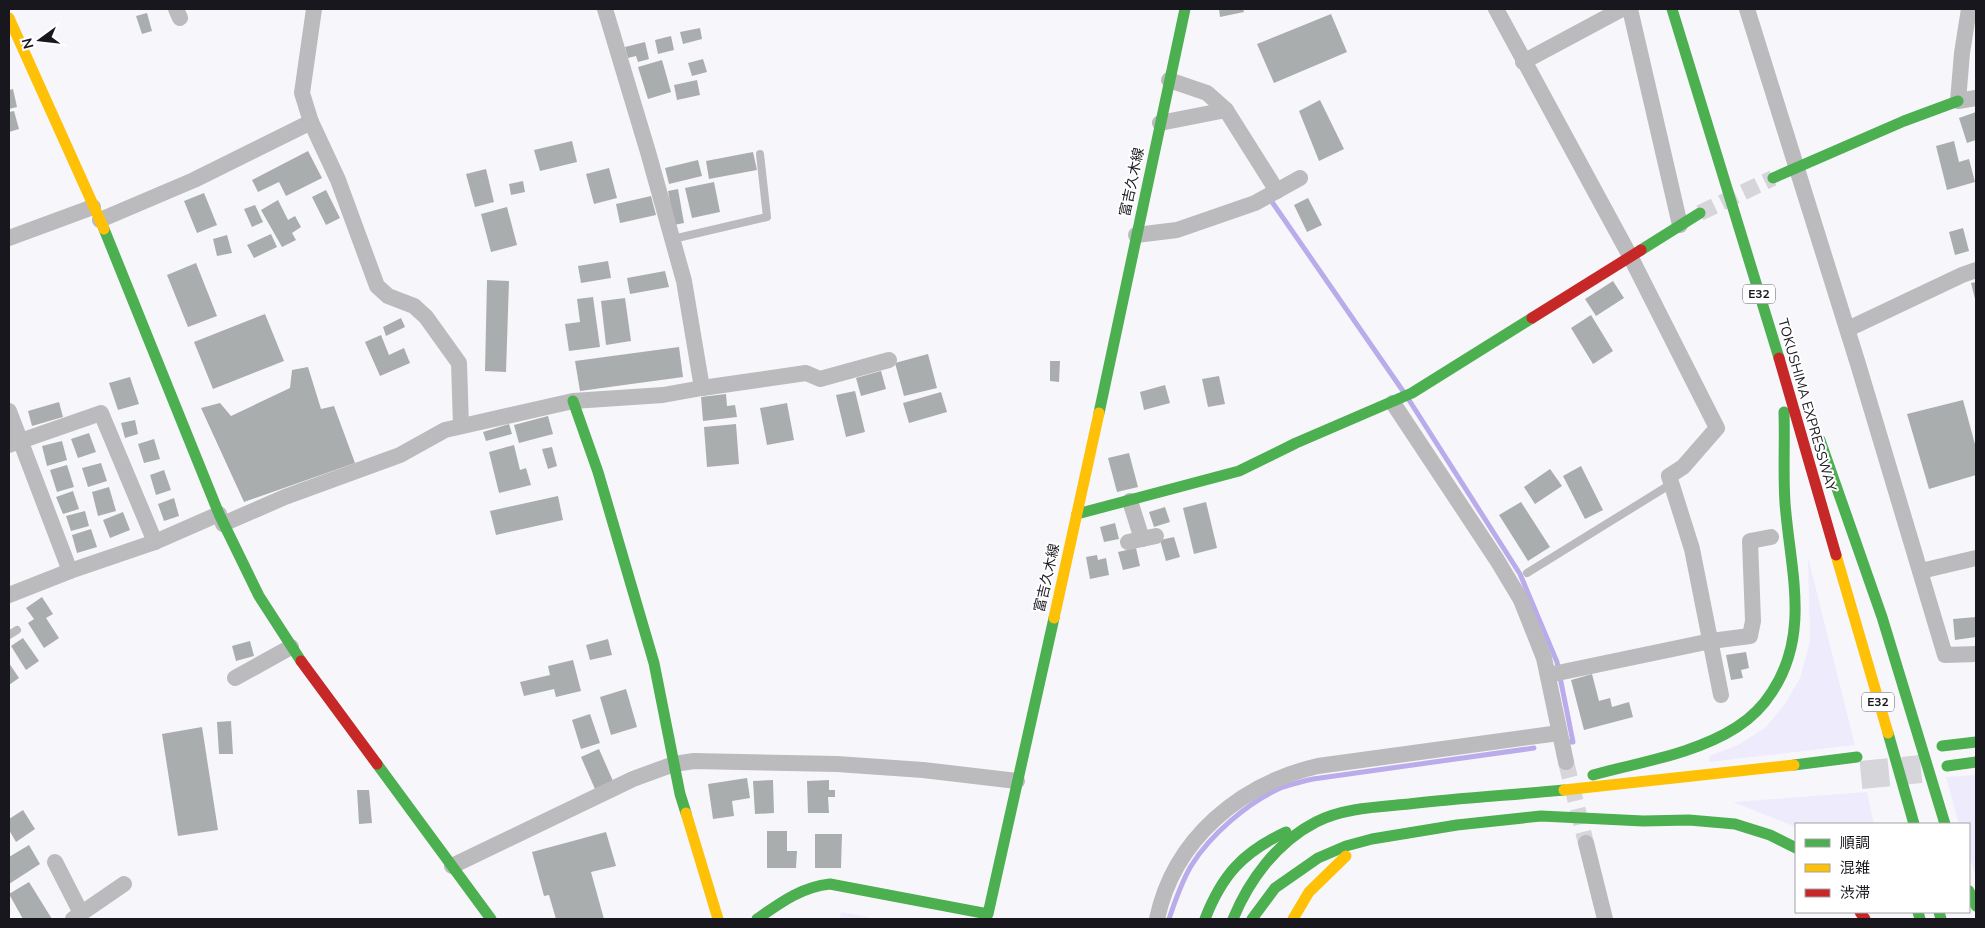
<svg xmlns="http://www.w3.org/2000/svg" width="1985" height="928" viewBox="0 0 1985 928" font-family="'Nunito Sans','Noto Sans JP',sans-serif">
<rect width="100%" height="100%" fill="#f7f7fb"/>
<g fill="#eeebfc">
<path d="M1808 557 1855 745 1709 762V756L1738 745 1765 728 1785 704 1800 678 1810 642Z"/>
<path d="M1976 775V876L1969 856V824H1959L1946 777Z"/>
<path d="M1867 792 1874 824H1796V827L1733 802Z"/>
<path d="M841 912 877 919H839Z"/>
</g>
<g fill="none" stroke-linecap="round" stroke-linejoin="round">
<g stroke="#baacea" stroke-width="5">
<path d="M1270 199 1403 391"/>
<path d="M1409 400 1520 574 1557 662 1573 742H1569"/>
<path d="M1169 919C1175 901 1181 883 1191 866 1210 835 1249 801 1283 787 1293 784 1303 781 1313 779L1534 748"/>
</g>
</g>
<g fill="#a9adad">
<path d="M1219 9H1243L1244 12 1220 17Z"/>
<path d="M147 13 152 31 142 34 136 16Z"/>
<path d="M1331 14 1347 52 1274 83 1257 44Z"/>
<path d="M700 28 702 39 683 44 680 32Z"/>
<path d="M671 36 674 50 658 54 655 40Z"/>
<path d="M645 42 649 59 638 62 636 56 628 58 625 47Z"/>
<path d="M703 59 707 72 692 76 688 63Z"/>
<path d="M662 60 671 92 648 99 638 67Z"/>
<path d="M697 80 700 95 677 100 674 85Z"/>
<path d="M13 89 17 107 9 109V90Z"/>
<path d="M1320 100 1344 149 1319 161 1299 111Z"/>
<path d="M14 111 19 129 9 132V112Z"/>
<path d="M1976 112V140L1967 143 1959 118Z"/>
<path d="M572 141 577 162 540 171 534 150Z"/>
<path d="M1954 141 1959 162 1969 159 1975 182 1947 190 1936 146Z"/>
<path d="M308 151 322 178 286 196 279 182 258 192 252 180Z"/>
<path d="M753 152 757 170 709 179 706 161Z"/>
<path d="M698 160 702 176 669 184 665 168Z"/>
<path d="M609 168 617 198 594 204 586 174Z"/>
<path d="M486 169 494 202 475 207 466 174Z"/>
<path d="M523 181 525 192 511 195 509 184Z"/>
<path d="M714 182 720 212 692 218 685 188Z"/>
<path d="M678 189 684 223 674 225 668 191Z"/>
<path d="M326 190 340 218 326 225 312 197Z"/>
<path d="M204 193 217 225 197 233 184 201Z"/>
<path d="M651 196 656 215 620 223 616 204Z"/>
<path d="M1308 198 1322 225 1307 232 1294 205Z"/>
<path d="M278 200 288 220 295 216 301 227 292 233 296 240 282 247 261 210Z"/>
<path d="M255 205 263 222 252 227 244 209Z"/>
<path d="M507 207 517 245 491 252 481 214Z"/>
<path d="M1963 228 1969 251 1955 255 1949 232Z"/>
<path d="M271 234 277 247 254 258 247 245Z"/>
<path d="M227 235 232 253 217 256 213 239Z"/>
<path d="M608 261 611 278 581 283 578 266Z"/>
<path d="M196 263 217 316 188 327 167 275Z"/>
<path d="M665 271 669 287 630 294 627 278Z"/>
<path d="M487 280 509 281 506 372 485 371Z"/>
<path d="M1613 281 1624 298 1596 316 1585 299Z"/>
<path d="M1976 282V303L1971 283Z"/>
<path d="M593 297 600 347 569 351 565 324 580 322 577 299Z"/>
<path d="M625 298 631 341 606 345 601 301Z"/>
<path d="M265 314 284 361 213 389 194 342Z"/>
<path d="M1591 315 1613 351 1593 364 1571 328Z"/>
<path d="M401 318 405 327 386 336 383 327Z"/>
<path d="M381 335 389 355 404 348 410 363 380 376 365 342Z"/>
<path d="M679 347 683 377 580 391 575 361Z"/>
<path d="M928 354 937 388 904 396 895 363Z"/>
<path d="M1050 361H1060L1059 382 1050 381Z"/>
<path d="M308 367 321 409 334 406 355 463 244 502 201 408 220 403 231 416 290 388 292 370Z"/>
<path d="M881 371 886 389 861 396 856 378Z"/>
<path d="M1219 376 1225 404 1208 407 1202 379Z"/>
<path d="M130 377 139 404 118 410 109 383Z"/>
<path d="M1165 385 1170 403 1144 410 1140 392Z"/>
<path d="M855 391 865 432 846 437 836 395Z"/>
<path d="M941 392 947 412 909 423 903 403Z"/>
<path d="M726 394 727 406 735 405 737 417 703 421 701 397Z"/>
<path d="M1963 400 1976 448V475L1929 489 1907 414Z"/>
<path d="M59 402 63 417 32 426 28 411Z"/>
<path d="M787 403 794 440 767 445 760 408Z"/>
<path d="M548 416 553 434 519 443 514 425Z"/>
<path d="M135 420 138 434 125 438 121 423Z"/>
<path d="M509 424 512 434 486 441 483 432Z"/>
<path d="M736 424 739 464 707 467 704 427Z"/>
<path d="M89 433 96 452 78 458 71 439Z"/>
<path d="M154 439 160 459 144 463 138 444Z"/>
<path d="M62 441 67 460 47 466 42 446Z"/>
<path d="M514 445 520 470 526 468 531 485 499 493 489 452Z"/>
<path d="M552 447 557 466 548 469 542 449Z"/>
<path d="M1129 453 1138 487 1117 492 1108 458Z"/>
<path d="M101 463 107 481 88 487 82 468Z"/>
<path d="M67 465 74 487 57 492 50 470Z"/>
<path d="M1581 466 1603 510 1585 519 1563 476Z"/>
<path d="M1550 469 1562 486 1535 504 1524 487Z"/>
<path d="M164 470 171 490 156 495 150 475Z"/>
<path d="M109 487 116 511 98 516 92 492Z"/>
<path d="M73 491 79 509 63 514 56 497Z"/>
<path d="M558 496 563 520 496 535 490 511Z"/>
<path d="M174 498 179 516 164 521 158 504Z"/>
<path d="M1206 502 1217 548 1194 554 1183 508Z"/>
<path d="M1521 502 1550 547 1528 561 1499 515Z"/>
<path d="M1165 507 1170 522 1154 527 1149 512Z"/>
<path d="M85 511 89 526 71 531 66 516Z"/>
<path d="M123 512 130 530 110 538 103 520Z"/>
<path d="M1115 523 1119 539 1104 542 1100 527Z"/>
<path d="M91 529 97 547 77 553 72 535Z"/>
<path d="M1174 537 1180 557 1166 561 1160 540Z"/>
<path d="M1136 548 1140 566 1123 570 1118 552Z"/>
<path d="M1097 555 1098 560 1106 558 1109 575 1090 579 1086 557Z"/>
<path d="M42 597 53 614 46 618 59 638 44 648 28 623 34 619 26 608Z"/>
<path d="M1976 617V637L1955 640 1953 619Z"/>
<path d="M23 638 39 661 26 670 11 646Z"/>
<path d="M608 639 612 655 590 660 586 645Z"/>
<path d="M250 641 254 656 236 661 232 646Z"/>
<path d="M1746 652 1749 668 1741 670 1743 678 1731 680 1726 655Z"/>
<path d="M573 660 581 691 556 697 554 689 524 696 520 682 550 675 548 666Z"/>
<path d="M9 663 19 678 9 685Z"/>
<path d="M1592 674 1599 701 1610 698 1612 707 1629 702 1633 717 1584 730 1571 680Z"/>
<path d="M626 689 637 727 611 735 600 697Z"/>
<path d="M590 714 600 743 581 749 572 720Z"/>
<path d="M231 721 233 754H219L217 722Z"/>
<path d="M202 727 218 830 178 836 162 734Z"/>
<path d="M599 749 613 781 595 789 581 757Z"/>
<path d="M747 778 750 798 732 801 734 816 713 819 708 784Z"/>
<path d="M773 780 774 813 755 814 753 781Z"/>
<path d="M829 780V790H835V797H828L829 813H808L807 781Z"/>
<path d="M357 790H369L372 823 359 824Z"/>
<path d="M23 810 35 829 16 842 9 830V819Z"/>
<path d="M767 831H787V851H797L796 868H767Z"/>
<path d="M606 832 616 866 591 872 604 919H556L549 895 544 896 532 852Z"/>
<path d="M815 834H842L841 868H815Z"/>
<path d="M29 845 40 864 9 884V857Z"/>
<path d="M29 882 52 919H23L9 894Z"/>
</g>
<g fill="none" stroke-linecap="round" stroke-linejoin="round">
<g stroke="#d6d5da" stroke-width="16" stroke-dasharray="16 8" stroke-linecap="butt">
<path d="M1700 213 1773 178"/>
<path d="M1566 762 1586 843"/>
</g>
<path stroke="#d6d5da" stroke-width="28" stroke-dasharray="28 14" stroke-linecap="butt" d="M1861 775 1921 769"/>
<g stroke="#bbbabd" stroke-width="8">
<path d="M673 239 767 217 760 154"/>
<path d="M1527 573 1671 484"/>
<path d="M9 635 17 630"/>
</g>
<g stroke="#bbbabd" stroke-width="16">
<path d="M176 9 180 18"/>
<path d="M1496 9 1630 256 1717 428 1683 467 1669 476 1692 549 1721 695"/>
<path d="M1630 9 1680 225"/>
<path d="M1747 9 1858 364 1945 655 1976 654"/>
<path d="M1969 9 1962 53 1958 101 1976 98"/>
<path d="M1523 62 1622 9"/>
<path d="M1169 80 1207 93 1226 110"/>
<path d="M311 122 338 180 377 286 388 296 414 306 426 317 459 363 461 426"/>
<path d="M1160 123 1226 110 1277 191"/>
<path d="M100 220 194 180 311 122 302 93 314 9"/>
<path d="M1136 235 1177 230 1255 203 1300 178"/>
<path d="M9 238 93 207"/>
<path d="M1848 329 1962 275 1976 270"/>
<path d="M702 388 806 373 820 379 889 360"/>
<path d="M1393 403 1497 560 1521 600 1544 658 1566 762"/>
<path d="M9 411 70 571"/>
<path d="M9 445 101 413 155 542"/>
<path d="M1130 501 1142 539"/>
<path d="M223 524 285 497 400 455 445 430 573 401 663 395 702 388 684 281 648 152 605 9"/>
<path d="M1128 542 1156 536"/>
<path d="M1921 571 1976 558"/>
<path d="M9 595 70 571 155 542 219 514"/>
<path d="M1548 675 1711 641 1750 636 1753 621 1750 541 1771 537"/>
<path d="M235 678 291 647"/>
<path d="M1586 843 1605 919"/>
<path d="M55 862 81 913"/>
<path d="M452 866 633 779 674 764 694 761 837 764 923 770 1017 781"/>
<path d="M73 919 124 884"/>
<path d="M1157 919C1174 839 1240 784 1318 766L1559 733"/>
</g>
<g stroke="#4caf50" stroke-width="11">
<path d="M1672 9 1779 358"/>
<path d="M1773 178 1904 121 1958 101"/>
<path d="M104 229 219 514 259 596 301 661"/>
<path d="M1641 250 1700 213"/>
<path d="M573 401 598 472 654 663 680 794 686 813"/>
<path d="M1099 413 1185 9"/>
<path d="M1820 440 1882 617 1945 824"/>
<path d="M1077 514 1239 471 1296 443 1412 393 1532 318"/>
<path d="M1888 733 1914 824"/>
<path d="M1942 746 1976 742"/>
<path d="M377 764 491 919"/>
<path d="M1794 765 1857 757"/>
<path d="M1947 766 1976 762"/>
<path d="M1593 775C1640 762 1695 754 1737 727 1751 718 1763 706 1772 692 1811 633 1790 569 1785 503 1783 473 1785 442 1784 412"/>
<path d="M1969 891 1976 906"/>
<path d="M1918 912 1920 919"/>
<path d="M1939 912 1941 919"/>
<path d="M757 919C780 903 801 887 830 884L988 914 1054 618"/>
<path d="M1205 919C1222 875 1243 852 1286 832"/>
<path d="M1233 919C1249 880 1277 842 1316 822 1343 808 1378 807 1409 804 1460 798 1512 795 1564 790"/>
<path d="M1252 919 1275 888 1318 858 1346 846 1372 839 1457 825 1541 816 1643 821 1689 820 1735 824 1770 835 1796 848"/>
</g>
<g stroke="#ffc107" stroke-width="11">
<path d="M9 18 104 229"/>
<path d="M1836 555 1888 733"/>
<path d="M1054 618 1099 413"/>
<path d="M1564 790 1794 765"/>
<path d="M686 813 718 919"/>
<path d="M1293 919 1309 892 1346 856"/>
</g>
<g stroke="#c62828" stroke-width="11">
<path d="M1532 318 1641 250"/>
<path d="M1779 358 1836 555"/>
<path d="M301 661 377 764"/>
<path d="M1860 912 1865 919"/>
</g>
</g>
<g text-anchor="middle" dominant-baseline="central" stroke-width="4" stroke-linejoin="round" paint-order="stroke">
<g fill="#fff" stroke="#5d5d62" stroke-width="1">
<rect x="1743" y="284.5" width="32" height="19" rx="4"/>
<rect x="1862" y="692.5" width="32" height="19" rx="4"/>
</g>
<g font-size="12" font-weight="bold" fill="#18171e">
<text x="1759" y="294">E32</text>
<text x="1878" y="702">E32</text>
</g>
<g font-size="14" fill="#18171e" stroke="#fff">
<text transform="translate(1132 182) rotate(-78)">富吉久木線</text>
<text transform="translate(1807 405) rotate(74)">TOKUSHIMA EXPRESSWAY</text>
<text transform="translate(1047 578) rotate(-77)">富吉久木線</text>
</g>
</g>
<rect width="1985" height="928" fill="none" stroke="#18171e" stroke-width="20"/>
<rect x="1795" y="823" width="175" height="90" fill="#ffffff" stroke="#a3a2a5"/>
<rect x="1805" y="839" width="25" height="8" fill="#4caf50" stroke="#a3a2a5"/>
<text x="1840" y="848" font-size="15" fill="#18171e">順調</text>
<rect x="1805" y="864" width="25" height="8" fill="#ffc107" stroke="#a3a2a5"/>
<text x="1840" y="873" font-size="15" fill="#18171e">混雑</text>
<rect x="1805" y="889" width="25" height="8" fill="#c62828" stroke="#a3a2a5"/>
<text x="1840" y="898" font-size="15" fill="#18171e">渋滞</text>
<g transform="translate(40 40) rotate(255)" stroke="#ffffff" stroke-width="4" paint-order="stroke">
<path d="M0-4L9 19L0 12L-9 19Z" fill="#18171e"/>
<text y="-8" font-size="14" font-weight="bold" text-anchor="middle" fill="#18171e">N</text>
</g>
</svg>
